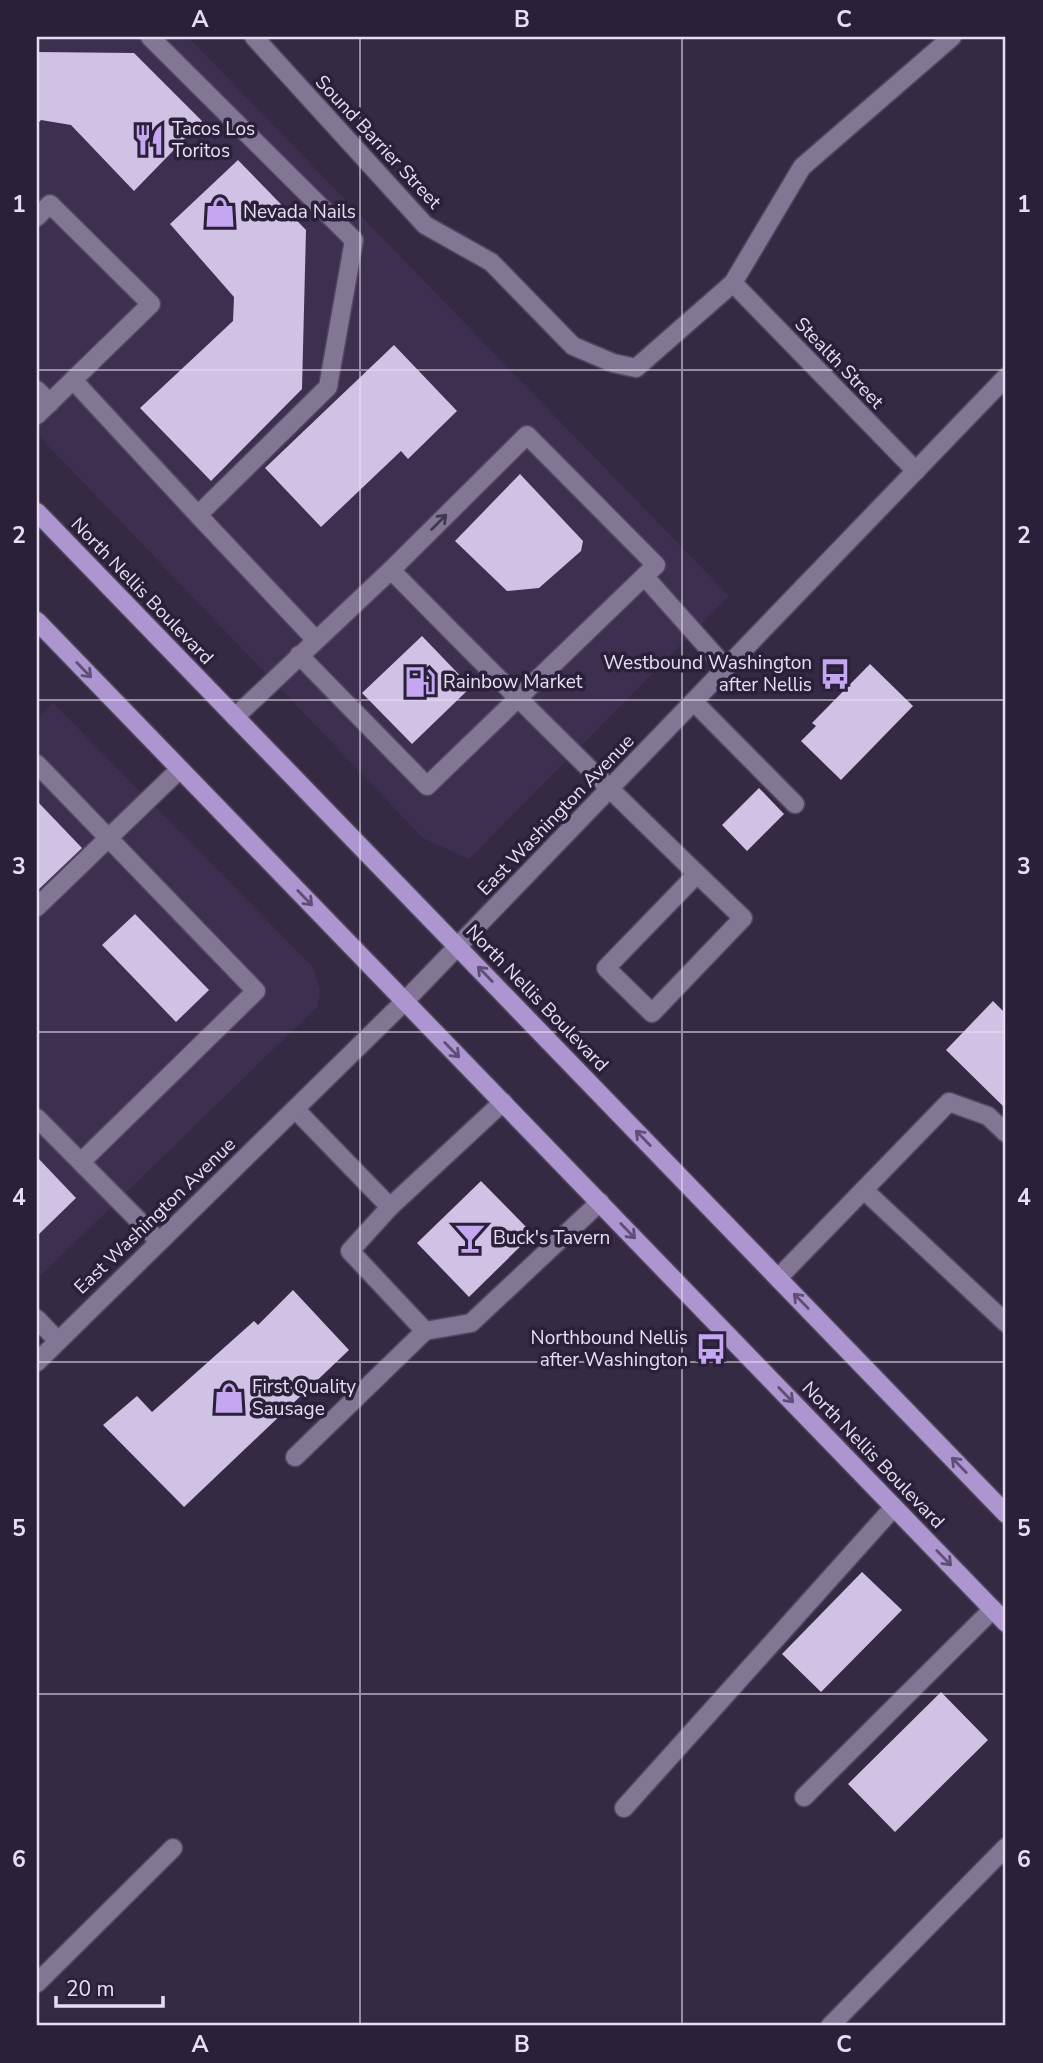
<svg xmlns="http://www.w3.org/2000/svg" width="1043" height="2063" viewBox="0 0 1043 2063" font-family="'Nunito Sans',sans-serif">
<rect width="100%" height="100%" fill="#352a44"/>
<g fill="#3d2f50">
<path d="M37 37H188L729 596 469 859 423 838 37 434Z"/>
<path d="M53 703 313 967 320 991 317 1007 37 1279V719Z"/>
</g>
<g fill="#cfc2e4">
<path d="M37 52 134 53 202 121 134 191 71 125 41 120 37 124Z"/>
<path d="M238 160 306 230 302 389 211 481 140 408 233 321 234 297 170 224Z"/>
<path d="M394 345 457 411 408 459 401 451 321 527 265 468Z"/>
<path d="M520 474 583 541 581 551 539 588 507 591 455 541Z"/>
<path d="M422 636 471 687 412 744 362 693Z"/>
<path d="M870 664 913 706 841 780 801 741 816 726 812 723Z"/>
<path d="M759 788 784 814 747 851 722 825Z"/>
<path d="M37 801 82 848 37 891Z"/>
<path d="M135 914 209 990 176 1022 102 945Z"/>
<path d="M993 1001 1006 1014V1109L946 1050Z"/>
<path d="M37 1157 76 1198 37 1236Z"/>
<path d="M481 1181 533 1234 469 1297 417 1243Z"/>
<path d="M293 1290 349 1350 184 1507 103 1425 137 1396 152 1412 254 1321 258 1325Z"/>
<path d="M862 1572 902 1610 821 1692 782 1654Z"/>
<path d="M941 1692 988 1740 895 1832 848 1784Z"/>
</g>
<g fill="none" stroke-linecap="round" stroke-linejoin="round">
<defs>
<g id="service">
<path d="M37 217 50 204 151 304 37 415"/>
<path d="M73 380 198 515 328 387 354 240 150 37"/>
<path d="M37 390 50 403"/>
<path d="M198 515 316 640"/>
<path d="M645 577 726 668"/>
<path d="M299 655 427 786 656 565 527 435 391 570"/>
<path d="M694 702 795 804"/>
<path d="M235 717 391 570C507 688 624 804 743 918L652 1013 606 968 697 874"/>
<path d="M37 764 256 991 81 1162"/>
<path d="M37 907 180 769"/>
<path d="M295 1109 390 1207 503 1102"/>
<path d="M37 1118 159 1241"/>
<path d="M864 1190 1006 1323"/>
<path d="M778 1278 949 1102 988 1116 1006 1133"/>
<path d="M37 1319 58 1341"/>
<path d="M425 1331 471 1323 600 1202"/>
<path d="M295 1457 425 1331 350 1251 390 1207"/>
<path d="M804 1797 993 1609"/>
<path d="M624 1808 894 1507"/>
<path d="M37 1983 173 1848"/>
<path d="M830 2026 1006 1847"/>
</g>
<g id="minor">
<path d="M254 37 425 225 491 262 573 346 613 363 636 368 733 283 802 167 952 37"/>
<path d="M733 283 916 471"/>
</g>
<path id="secondary" d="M37 1362 405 1001 1006 377"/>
<g id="primary">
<path d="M37 512 1006 1514"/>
<path d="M37 621 1006 1623"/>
</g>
</defs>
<use href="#service" stroke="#51475e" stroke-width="21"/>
<use href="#minor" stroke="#51475e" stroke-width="21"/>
<use href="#secondary" stroke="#51475e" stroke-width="21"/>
<use href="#primary" stroke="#51475e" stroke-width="21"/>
<use href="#service" stroke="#827695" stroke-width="18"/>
<use href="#minor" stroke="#827695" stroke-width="18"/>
<use href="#secondary" stroke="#827695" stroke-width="18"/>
<use href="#primary" stroke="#ad96cf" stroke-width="18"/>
</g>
<defs><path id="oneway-shaft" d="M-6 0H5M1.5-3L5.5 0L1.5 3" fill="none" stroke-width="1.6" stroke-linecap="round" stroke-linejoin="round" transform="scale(1.75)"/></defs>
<use stroke="#413651" href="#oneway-shaft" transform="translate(439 522) rotate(-45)"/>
<g stroke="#5f4f76">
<use href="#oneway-shaft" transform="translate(84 670) rotate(46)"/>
<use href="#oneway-shaft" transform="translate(305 898) rotate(46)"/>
<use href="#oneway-shaft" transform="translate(485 974) rotate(-134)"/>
<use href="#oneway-shaft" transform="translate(452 1050) rotate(46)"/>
<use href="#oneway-shaft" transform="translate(643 1138) rotate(-134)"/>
<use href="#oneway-shaft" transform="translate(628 1231) rotate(46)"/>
<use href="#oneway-shaft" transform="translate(801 1301) rotate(-134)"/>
<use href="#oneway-shaft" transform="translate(786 1395) rotate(46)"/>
<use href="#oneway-shaft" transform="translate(959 1465) rotate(-134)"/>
<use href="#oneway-shaft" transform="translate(944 1558) rotate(46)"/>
</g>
<path fill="none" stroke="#e6dff1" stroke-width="2" stroke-opacity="0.55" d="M360 37V2026M682 37V2026M37 370H1006M37 700H1006M37 1032H1006M37 1362H1006M37 1694H1006"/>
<defs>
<symbol id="restaurant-bare" viewBox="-9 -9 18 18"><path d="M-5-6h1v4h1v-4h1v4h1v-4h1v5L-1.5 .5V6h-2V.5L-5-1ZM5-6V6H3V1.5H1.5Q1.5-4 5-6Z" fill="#c5a6f0" stroke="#2b203a" stroke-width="2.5" paint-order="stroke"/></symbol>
<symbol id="shop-bare" viewBox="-9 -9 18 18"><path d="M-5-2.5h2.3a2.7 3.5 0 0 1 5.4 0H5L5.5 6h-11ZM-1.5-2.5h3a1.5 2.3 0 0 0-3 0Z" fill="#c5a6f0" stroke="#2b203a" stroke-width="2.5" paint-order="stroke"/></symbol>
<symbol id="bus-bare" viewBox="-9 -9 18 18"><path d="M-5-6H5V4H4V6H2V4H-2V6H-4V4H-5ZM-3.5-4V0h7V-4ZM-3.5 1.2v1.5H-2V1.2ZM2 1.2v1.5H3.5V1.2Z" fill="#c5a6f0" stroke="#2b203a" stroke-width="2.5" paint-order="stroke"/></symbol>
<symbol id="fuel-bare" viewBox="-9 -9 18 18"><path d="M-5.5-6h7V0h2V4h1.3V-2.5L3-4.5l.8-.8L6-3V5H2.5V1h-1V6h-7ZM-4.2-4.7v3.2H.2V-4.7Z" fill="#c5a6f0" stroke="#2b203a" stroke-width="2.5" paint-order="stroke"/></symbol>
<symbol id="bar-bare" viewBox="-9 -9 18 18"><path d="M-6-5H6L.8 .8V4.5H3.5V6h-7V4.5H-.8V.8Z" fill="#c5a6f0" stroke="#2b203a" stroke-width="2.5" paint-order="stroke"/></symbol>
</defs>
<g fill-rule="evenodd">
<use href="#restaurant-bare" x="127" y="118" width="44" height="44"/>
<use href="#shop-bare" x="198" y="190" width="44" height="44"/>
<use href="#bus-bare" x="813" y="652" width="44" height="44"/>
<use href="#fuel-bare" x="398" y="660" width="44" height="44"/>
<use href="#bar-bare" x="448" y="1216" width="44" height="44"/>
<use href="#bus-bare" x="689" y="1327" width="44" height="44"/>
<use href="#shop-bare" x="207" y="1376" width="44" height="44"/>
</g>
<g text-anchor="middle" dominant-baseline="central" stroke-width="7" stroke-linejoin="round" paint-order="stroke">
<g font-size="19" fill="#e6dff1" stroke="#2b203a" text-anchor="start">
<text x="172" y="129">Tacos Los<tspan x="172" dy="22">Toritos</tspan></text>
<text x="243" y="212">Nevada Nails</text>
<text x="812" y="663" text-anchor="end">Westbound Washington<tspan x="812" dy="22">after Nellis</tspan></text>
<text x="443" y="682">Rainbow Market</text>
<text x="493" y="1238">Buck's Tavern</text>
<text x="688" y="1338" text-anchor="end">Northbound Nellis<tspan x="688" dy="22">after Washington</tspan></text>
<text x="252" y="1387">First Quality<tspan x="252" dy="22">Sausage</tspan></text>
</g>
<g font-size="19" fill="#e6dff1" stroke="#2b203a">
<text transform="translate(378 142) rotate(47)">Sound Barrier Street</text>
<text transform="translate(839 363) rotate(46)">Stealth Street</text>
<text transform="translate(142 591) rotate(46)">North Nellis Boulevard</text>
<text transform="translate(556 815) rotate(-46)">East Washington Avenue</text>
<text transform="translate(537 998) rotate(46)">North Nellis Boulevard</text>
<text transform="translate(155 1216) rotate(-44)">East Washington Avenue</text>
<text transform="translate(873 1455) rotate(46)">North Nellis Boulevard</text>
</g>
</g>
<rect width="1043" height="2063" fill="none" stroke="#2b203a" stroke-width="77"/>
<path d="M56 1996v10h107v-10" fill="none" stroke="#e6dff1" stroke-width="3.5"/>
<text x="66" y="1996" font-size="21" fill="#e6dff1" stroke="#2b203a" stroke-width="5" paint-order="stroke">20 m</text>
<rect x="38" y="38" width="966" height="1986" fill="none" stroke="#e6dff1" stroke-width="2.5"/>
<g font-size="23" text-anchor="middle" font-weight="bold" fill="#e6dff1">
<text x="200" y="27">A</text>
<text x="522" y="27">B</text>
<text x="844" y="27">C</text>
<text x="19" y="212">1</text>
<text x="1024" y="212">1</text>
<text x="19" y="543">2</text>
<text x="1024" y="543">2</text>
<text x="19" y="874">3</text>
<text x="1024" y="874">3</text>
<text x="19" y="1205">4</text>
<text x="1024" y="1205">4</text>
<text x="19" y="1536">5</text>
<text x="1024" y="1536">5</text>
<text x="19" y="1867">6</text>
<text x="1024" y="1867">6</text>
<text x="200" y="2052">A</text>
<text x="522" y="2052">B</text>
<text x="844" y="2052">C</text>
</g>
</svg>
